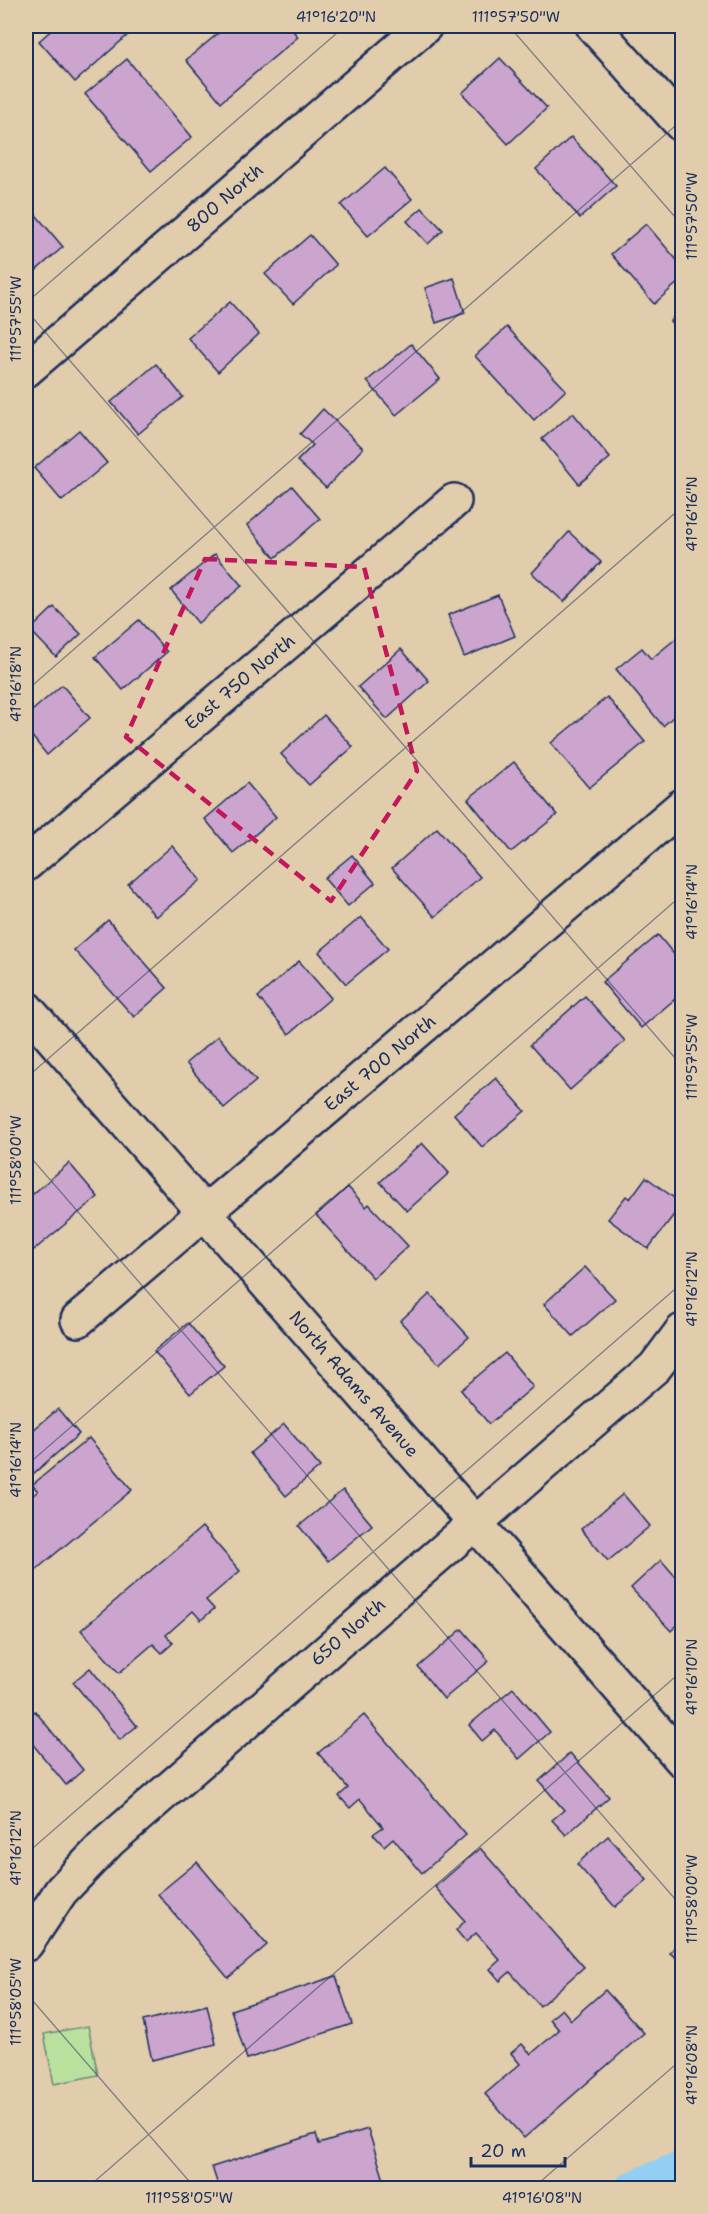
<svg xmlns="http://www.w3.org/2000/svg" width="708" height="2214" viewBox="0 0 708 2214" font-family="'Shantell Sans',sans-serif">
<rect width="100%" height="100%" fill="#e1ccab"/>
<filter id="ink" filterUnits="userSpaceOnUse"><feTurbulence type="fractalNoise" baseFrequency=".0167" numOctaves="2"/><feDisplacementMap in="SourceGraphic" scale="12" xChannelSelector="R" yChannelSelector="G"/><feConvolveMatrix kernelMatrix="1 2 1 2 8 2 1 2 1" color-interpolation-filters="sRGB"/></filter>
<g filter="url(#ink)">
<path fill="#b9e19d" stroke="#6a887e" stroke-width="1.5" d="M88 2026 98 2075 54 2084 44 2034Z"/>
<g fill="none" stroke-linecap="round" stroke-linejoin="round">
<path stroke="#93cff3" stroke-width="33" d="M631 2188 682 2167"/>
</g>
<g fill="#cba5cd" stroke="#1b2f5e" stroke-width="1.5">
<path d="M56 26H138L75 82 39 41Z"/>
<path d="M227 26H289L298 37 221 102 186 60Z"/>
<path d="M500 58 547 108 508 144 462 93Z"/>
<path d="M127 59 192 137 151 171 85 94Z"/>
<path d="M571 137 616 186 580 218 536 169Z"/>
<path d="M385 168 412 199 368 236 341 205Z"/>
<path d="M26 203 63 247 26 279Z"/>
<path d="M422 208 443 230 428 244 407 221Z"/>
<path d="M646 224 682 266V279L654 304 611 254Z"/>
<path d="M310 235 336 265 293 304 265 274Z"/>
<path d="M454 278 465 313 436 323 425 288Z"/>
<path d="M230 302 259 334 218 372 188 338Z"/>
<path d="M682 310V335L670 321Z"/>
<path d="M507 327 566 390 534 420 475 356Z"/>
<path d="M411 344 440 379 396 415 367 381Z"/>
<path d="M156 364 183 397 138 434 111 402Z"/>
<path d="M323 409 363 448 326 488 297 461 313 445 300 434Z"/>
<path d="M573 413 610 458 579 484 542 439Z"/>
<path d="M79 430 107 463 62 501 34 468Z"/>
<path d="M292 486 320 519 275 558 247 525Z"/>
<path d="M569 532 601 562 564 602 532 573Z"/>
<path d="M215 554 242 586 198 623 171 590Z"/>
<path d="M498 595 515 636 464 657 448 615Z"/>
<path d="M54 607 81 634 56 657 30 630Z"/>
<path d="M139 620 167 652 123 690 95 657Z"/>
<path d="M679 636 682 640V709L663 726 616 669 642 648 651 659Z"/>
<path d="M401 649 429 681 387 719 358 687Z"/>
<path d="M62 685 90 718 47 755 26 729V716Z"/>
<path d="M607 697 645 742 589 788 551 743Z"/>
<path d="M324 715 353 747 309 785 281 754Z"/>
<path d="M514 762 557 815 511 852 468 799Z"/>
<path d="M247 783 276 817 233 853 205 819Z"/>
<path d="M437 828 480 877 435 917 392 868Z"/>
<path d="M172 846 201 880 156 917 128 884Z"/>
<path d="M352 855 375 883 348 906 324 878Z"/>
<path d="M361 917 388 949 346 984 319 952Z"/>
<path d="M108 920 167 988 134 1017 74 950Z"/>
<path d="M658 935 682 964V993L641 1028 602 982Z"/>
<path d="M299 961 331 998 289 1034 258 997Z"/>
<path d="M585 996 625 1041 570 1090 530 1045Z"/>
<path d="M218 1036 256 1081 224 1108 186 1063Z"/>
<path d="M496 1078 525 1111 482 1147 454 1114Z"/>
<path d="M422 1143 449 1173 407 1211 380 1182Z"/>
<path d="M69 1163 98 1197 34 1250 26 1240V1197L27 1199Z"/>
<path d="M646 1177 682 1204 648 1249 608 1219 626 1196 630 1199Z"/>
<path d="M348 1187 366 1207 369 1204 408 1246 373 1278 316 1215Z"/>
<path d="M585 1267 615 1299 573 1336 544 1304Z"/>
<path d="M430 1294 469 1337 439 1364 400 1321Z"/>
<path d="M188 1323 224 1366 190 1394 154 1351Z"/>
<path d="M505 1353 533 1387 489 1424 461 1390Z"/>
<path d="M58 1409 79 1434 26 1480V1436Z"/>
<path d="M284 1424 320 1467 286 1496 250 1453Z"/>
<path d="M89 1438 132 1490 26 1578V1501L38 1491 32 1485Z"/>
<path d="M343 1490 372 1525 328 1561 299 1526Z"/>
<path d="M623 1494 650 1526 608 1561 581 1529Z"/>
<path d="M202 1527 240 1571 206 1600 214 1609 201 1620 193 1611 166 1635 173 1643 162 1653 153 1644 119 1673 81 1630Z"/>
<path d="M661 1560 682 1584V1620L671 1631 631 1588Z"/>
<path d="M462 1629 489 1661 444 1699 418 1667Z"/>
<path d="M90 1668 137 1726 120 1740 73 1682Z"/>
<path d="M513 1688 550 1732 519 1759 495 1730 482 1741 469 1725Z"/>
<path d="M35 1711 83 1770 66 1785 26 1736V1719Z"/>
<path d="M364 1715 466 1835 422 1873 393 1838 384 1846 373 1834 383 1827 360 1799 350 1808 339 1796 348 1788 318 1753Z"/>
<path d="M570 1753 609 1797 566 1835 552 1820 564 1810 539 1781Z"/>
<path d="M608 1836 647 1880 615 1907 577 1864Z"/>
<path d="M480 1848 584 1967 540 2006 510 1972 500 1981 490 1969 500 1960 476 1933 466 1942 456 1930 465 1921 435 1887Z"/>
<path d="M197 1862 267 1945 228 1978 158 1894Z"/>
<path d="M682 1937V1962L670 1953Z"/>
<path d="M336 1976 352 2024 247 2059 231 2010Z"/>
<path d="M605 1990 644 2033 524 2138 485 2094 520 2064 511 2053 522 2044 531 2054 559 2030 550 2019 562 2009 571 2020Z"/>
<path d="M207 2005 216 2044 152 2060 143 2021Z"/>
<path d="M368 2129 384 2180 358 2188H219L212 2167 316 2134 319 2144Z"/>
</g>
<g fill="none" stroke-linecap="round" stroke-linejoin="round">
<defs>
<g id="minor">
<path d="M593 26 682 125"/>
<path d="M26 370 425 26"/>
<path d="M26 864 454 501"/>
<path d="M26 1008 682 1760"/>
<path d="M78 1320 682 806"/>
<path d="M26 1944 61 1891 109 1841 655 1367 682 1331"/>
</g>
</defs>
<use href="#minor" stroke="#1b2f5e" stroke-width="38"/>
<use href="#minor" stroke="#e1ccab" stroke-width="33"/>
</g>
</g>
<path fill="none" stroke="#c2185b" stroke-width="4.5" stroke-dasharray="12 8" stroke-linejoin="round" d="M205 559 364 567 417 771 331 901 126 737Z"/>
<path fill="none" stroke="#1b2f5e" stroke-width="1.5" stroke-opacity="0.45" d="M509 26 682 225M26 303 345 26M26 310 682 1066M26 691 682 120M26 1078 682 507M26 1152 682 1907M26 1466 682 895M26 1854 682 1283M26 1993 195 2188M87 2188 682 1671M533 2188 682 2059"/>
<g text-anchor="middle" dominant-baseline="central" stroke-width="4.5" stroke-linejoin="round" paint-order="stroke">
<g font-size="18" fill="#1b2f5e" stroke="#e1ccab">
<text transform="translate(225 198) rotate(-41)">800 North</text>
<text transform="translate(240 682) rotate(-40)">East 750 North</text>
<text transform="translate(380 1063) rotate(-40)">East 700 North</text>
<text transform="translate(354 1384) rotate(49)">North Adams Avenue</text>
<text transform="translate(348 1632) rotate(-41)">650 North</text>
</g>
</g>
<rect width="708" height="2214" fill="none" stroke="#e1ccab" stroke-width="66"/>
<path d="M471 2157v9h94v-9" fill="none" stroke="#1b2f5e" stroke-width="3"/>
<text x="480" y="2157" font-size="18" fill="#1b2f5e" stroke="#e1ccab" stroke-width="4.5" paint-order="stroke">20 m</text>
<rect x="33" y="33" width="642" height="2148" fill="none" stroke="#1b2f5e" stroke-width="2"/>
<g font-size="15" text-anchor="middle" fill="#1b2f5e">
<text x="336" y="22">41°16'20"N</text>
<text x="516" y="22">111°57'50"W</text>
<text transform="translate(692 216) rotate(-90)" y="5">111°57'50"W</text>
<text transform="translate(16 319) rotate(-90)" y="5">111°57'55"W</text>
<text transform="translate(692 514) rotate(-90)" y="5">41°16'16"N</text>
<text transform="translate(16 684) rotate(-90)" y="5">41°16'18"N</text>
<text transform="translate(692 902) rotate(-90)" y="5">41°16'14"N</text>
<text transform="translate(692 1057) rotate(-90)" y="5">111°57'55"W</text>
<text transform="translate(16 1160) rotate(-90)" y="5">111°58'00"W</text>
<text transform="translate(692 1289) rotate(-90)" y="5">41°16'12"N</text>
<text transform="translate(16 1460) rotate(-90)" y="5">41°16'14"N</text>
<text transform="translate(692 1677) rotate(-90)" y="5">41°16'10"N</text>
<text transform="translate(16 1848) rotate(-90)" y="5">41°16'12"N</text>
<text transform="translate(692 1899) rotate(-90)" y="5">111°58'00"W</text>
<text transform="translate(16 2002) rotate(-90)" y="5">111°58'05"W</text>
<text transform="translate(692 2065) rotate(-90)" y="5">41°16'08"N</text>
<text x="189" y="2203">111°58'05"W</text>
<text x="542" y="2203">41°16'08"N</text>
</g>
</svg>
